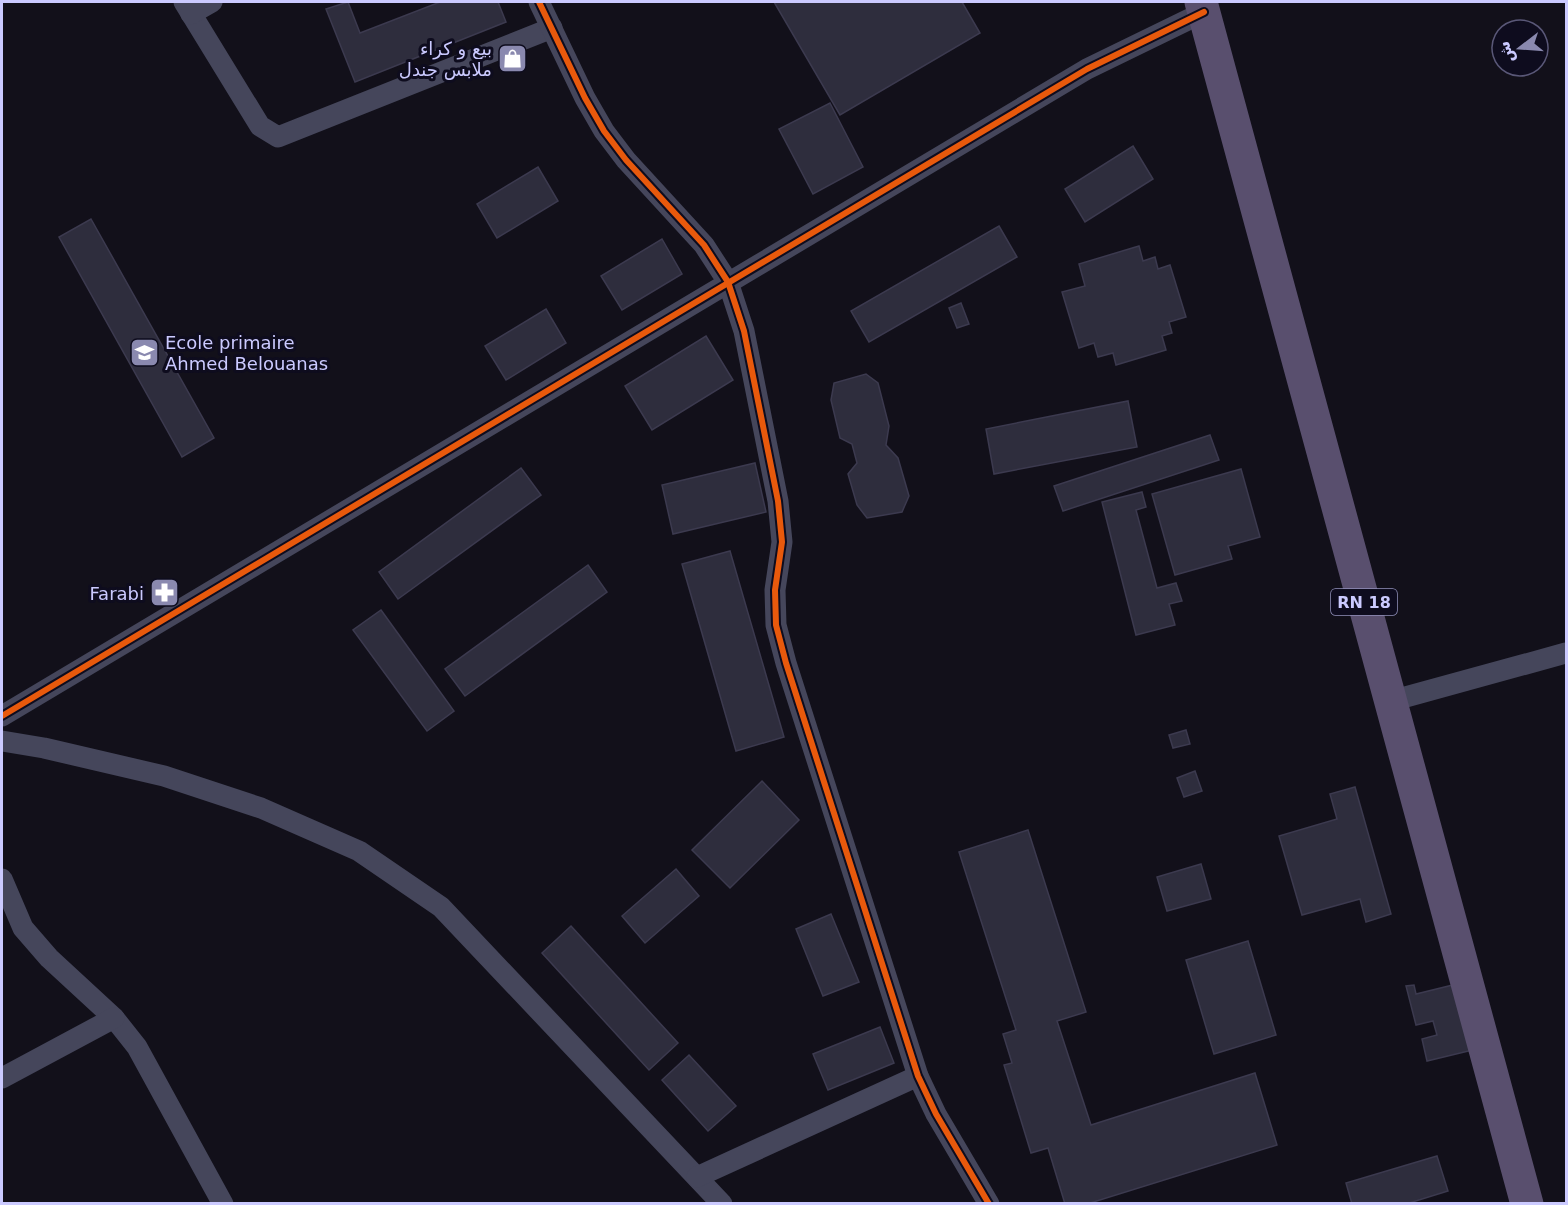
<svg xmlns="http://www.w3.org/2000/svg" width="1568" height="1205" viewBox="0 0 1568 1205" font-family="'DejaVu Sans','Noto Naskh Arabic',sans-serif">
<rect width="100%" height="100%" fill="#12101a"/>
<g fill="#2e2d3d" stroke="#3c3a4f" stroke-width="1.5">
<path d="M348 2 360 33 440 2H498L506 22 355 82 326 9Z"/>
<path d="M774 2H962L980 33 840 115Z"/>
<path d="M830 103 863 167 813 194 779 129Z"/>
<path d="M1133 146 1153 179 1085 222 1065 189Z"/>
<path d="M538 167 558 201 497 238 477 204Z"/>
<path d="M91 219 214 438 182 457 59 237Z"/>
<path d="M999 226 1017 257 869 342 851 311Z"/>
<path d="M662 239 682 274 622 310 601 276Z"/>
<path d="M1139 246 1143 261 1155 257 1158 269 1170 265 1186 317 1169 322 1172 333 1162 336 1166 350 1116 365 1113 353 1098 357 1094 343 1079 348 1062 292 1085 286 1079 264Z"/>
<path d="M961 303 969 324 957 328 949 308Z"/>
<path d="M546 309 566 343 506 380 485 346Z"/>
<path d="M706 336 733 380 652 430 625 386Z"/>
<path d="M866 374 878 383 889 426 886 445 898 458 909 496 902 512 867 518 857 505 848 474 857 463 852 444 840 438 831 400 834 383Z"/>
<path d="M1128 401 1137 447 994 474 986 429Z"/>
<path d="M1210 435 1219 460 1063 511 1054 486Z"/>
<path d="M755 463 766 512 673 534 662 485Z"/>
<path d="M521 468 541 495 398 599 379 572Z"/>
<path d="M1241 469 1260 537 1228 546 1232 559 1175 575 1152 494Z"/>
<path d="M1142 492 1146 507 1136 510 1157 588 1176 583 1182 601 1169 604 1175 625 1136 635 1102 502Z"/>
<path d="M730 551 784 737 736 751 682 564Z"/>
<path d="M588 565 607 592 465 696 445 669Z"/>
<path d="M381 610 454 711 427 731 353 630Z"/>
<path d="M1186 730 1190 744 1173 748 1169 735Z"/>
<path d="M1195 771 1202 791 1184 797 1177 778Z"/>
<path d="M762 781 799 820 730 888 692 850Z"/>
<path d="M1355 787 1391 914 1366 922 1360 899 1302 915 1279 836 1337 819 1330 794Z"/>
<path d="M1028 830 1086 1012 1057 1021 1091 1125 1255 1073 1277 1145 1087 1204H1065L1048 1148 1031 1153 1004 1065 1012 1063 1003 1034 1016 1030 959 852Z"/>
<path d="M1201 864 1211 899 1167 911 1157 877Z"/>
<path d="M676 869 699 896 645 943 622 916Z"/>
<path d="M831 914 859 982 823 996 796 929Z"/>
<path d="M571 926 678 1043 649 1070 542 953Z"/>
<path d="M1248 941 1276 1035 1214 1054 1186 960Z"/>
<path d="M1465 982 1477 1049 1427 1061 1422 1039 1437 1035 1433 1021 1416 1025 1406 986 1414 985 1416 994Z"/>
<path d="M880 1027 894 1063 828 1090 813 1054Z"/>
<path d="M689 1055 736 1106 708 1131 662 1080Z"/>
<path d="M1437 1156 1448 1191 1406 1204H1352L1346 1183Z"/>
</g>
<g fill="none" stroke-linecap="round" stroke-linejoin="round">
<g stroke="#45465b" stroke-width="21">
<path d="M184 2 260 126 278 137 552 28"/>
<path d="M539 2 585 98 604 131 626 160 704 245 728 282 744 331 778 501 782 542 775 590 776 625 786 663 918 1076 936 1114 989 1204"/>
<path d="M191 14 212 2"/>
<path d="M1391 701 1566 653"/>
<path d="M2 716 1087 69 1204 12"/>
<path d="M2 741 44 748 164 776 261 808 359 851 441 907 722 1204"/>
<path d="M2 879 23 928 49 958 114 1018 137 1047 223 1204"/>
<path d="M2 1078 114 1018"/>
<path d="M697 1177 918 1076"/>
</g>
<path stroke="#594f6e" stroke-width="33" d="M1201 2 1527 1204"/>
<defs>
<g id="cycleway">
<path d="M539 2 585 98 604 131 626 160 704 245 728 282 744 331 778 501 782 542 775 590 776 625 786 663 918 1076 936 1114 989 1204"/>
<path d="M2 716 1087 69 1204 12"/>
</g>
</defs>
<use href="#cycleway" stroke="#0e0c1e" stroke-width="10"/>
<use href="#cycleway" stroke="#e8590c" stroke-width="6"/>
</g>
<defs>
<symbol id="shop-square" viewBox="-11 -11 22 22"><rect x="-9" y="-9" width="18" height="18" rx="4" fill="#8a89af" stroke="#0e0c1e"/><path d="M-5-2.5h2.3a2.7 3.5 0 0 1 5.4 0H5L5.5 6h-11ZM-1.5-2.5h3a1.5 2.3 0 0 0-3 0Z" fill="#fff"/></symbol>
<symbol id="school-square" viewBox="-11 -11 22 22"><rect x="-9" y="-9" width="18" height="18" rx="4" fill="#8a89af" stroke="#0e0c1e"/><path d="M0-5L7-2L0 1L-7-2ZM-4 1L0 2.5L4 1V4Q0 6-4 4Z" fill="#fff"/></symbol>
<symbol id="pharmacy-square" viewBox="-11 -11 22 22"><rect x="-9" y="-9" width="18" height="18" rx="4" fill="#8a89af" stroke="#0e0c1e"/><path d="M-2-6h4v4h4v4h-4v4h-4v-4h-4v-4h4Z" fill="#fff"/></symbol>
</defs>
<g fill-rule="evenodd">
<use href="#shop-square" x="496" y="42" width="33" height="33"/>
<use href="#school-square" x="128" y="336" width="33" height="33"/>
<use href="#pharmacy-square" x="148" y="576" width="33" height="33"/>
</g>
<g text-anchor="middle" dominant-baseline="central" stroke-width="6" stroke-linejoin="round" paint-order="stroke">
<rect fill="#0e0c1e" stroke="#9291bc" stroke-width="1.5" x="1331" y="589" width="66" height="26" rx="4.5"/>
<g font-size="16" font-weight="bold" fill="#cbcaff">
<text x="1364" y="602">RN 18</text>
</g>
<g font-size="18" fill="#cbcaff" stroke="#0e0c1e" text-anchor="end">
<text x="492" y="48">بيع و كراء<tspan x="492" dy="21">ملابس جندل</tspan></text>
<text x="165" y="342" text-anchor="start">Ecole primaire<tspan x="165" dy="21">Ahmed Belouanas</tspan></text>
<text x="144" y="593">Farabi</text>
</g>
</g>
<rect width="1568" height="1205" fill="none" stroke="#cbcaff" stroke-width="6"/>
<g transform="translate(1520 48) rotate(253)"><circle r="28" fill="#0e0c1e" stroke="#5a5878" stroke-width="1.5"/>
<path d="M0-4.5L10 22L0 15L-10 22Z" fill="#8a89af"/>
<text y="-9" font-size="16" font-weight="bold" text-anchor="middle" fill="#cbcaff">ش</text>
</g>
</svg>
